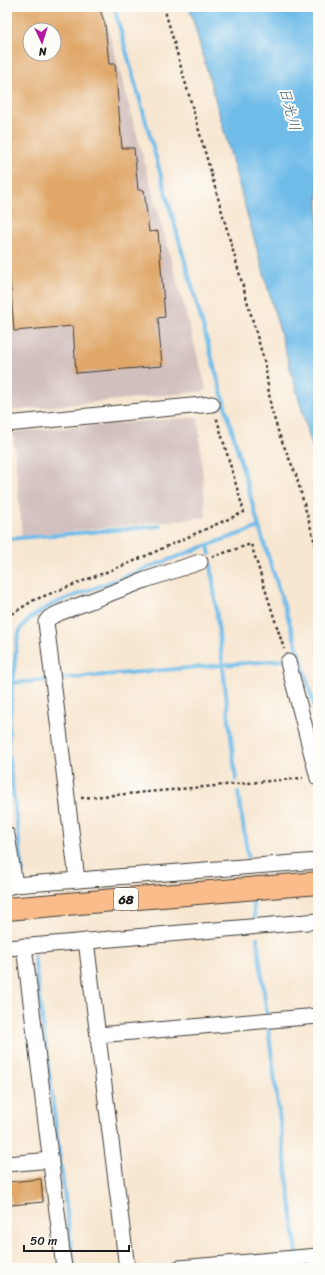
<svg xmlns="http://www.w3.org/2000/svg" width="325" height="1275" viewBox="0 0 325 1275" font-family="Sriracha,'Klee One',sans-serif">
<rect width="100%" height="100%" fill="#fdfcf7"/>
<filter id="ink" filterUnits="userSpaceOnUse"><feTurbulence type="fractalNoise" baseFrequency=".025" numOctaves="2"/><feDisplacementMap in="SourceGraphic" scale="8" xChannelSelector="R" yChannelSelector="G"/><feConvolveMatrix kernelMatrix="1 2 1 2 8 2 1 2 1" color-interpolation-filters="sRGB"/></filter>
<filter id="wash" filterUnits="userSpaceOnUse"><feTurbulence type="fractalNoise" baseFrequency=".012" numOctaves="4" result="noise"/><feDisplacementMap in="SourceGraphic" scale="16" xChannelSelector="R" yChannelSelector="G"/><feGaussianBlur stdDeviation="0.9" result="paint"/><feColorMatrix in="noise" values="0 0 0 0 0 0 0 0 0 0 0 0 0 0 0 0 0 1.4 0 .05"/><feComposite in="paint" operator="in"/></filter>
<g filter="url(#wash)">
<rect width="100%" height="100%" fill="#f7e6d0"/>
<g fill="#d1c0bd" fill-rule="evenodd">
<path d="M7 7H102L207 391 7 411ZM30 30H54V54H30Z"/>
<path d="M198 417 206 517 22 536 13 432Z"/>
</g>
<path fill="#70bce9" stroke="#466c82" d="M189 7H318V468L195 27Z"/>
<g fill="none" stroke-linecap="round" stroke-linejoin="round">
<g stroke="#70bce9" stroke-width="4">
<path d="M114 7 259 527 301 659 318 720"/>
<path d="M8 539 161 526"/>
<path d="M208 545 210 554"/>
<path d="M211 565 236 780"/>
<path d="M58 679 283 660"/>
<path d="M13 683 46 680"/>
<path d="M238 792 248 857"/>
<path d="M23 872 8 751 9 724 16 649 18 636 21 628 30 618 55 603 208 545 259 527"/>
<path d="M252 896 255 919"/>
<path d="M257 938 267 1016"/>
<path d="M34 956 74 1268"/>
<path d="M268 1027 297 1254"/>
</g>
</g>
<g id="blocks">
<g fill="#e0a769" fill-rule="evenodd">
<path d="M7 7H99L105 24 109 64H115L122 148H134L138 190H144L149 232 158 231 165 317 158 318 162 366 76 373 73 326 14 331 7 240ZM30 30H54V54H30Z"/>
<path d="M41 1179 43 1202 11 1205 8 1182Z"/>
</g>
</g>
</g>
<g filter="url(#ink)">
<use href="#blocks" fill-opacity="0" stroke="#3d3a37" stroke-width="1"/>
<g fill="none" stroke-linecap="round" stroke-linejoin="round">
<defs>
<g id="minor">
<path d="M7 424 212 404"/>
<path d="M288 662 318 778"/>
<path d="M7 835 15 885"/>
<path d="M77 880 46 622 49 618 59 613 145 580 200 562"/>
<path d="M7 887 15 885 318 861"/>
<path d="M86 941 127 1268"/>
<path d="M24 946 64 1268"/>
<path d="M7 948 318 921"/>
<path d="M98 1035 318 1016"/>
<path d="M7 1164 51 1160"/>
<path d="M179 1268 318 1256"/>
</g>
<path id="primary" d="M7 909 318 883"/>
</defs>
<use href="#minor" stroke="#3d3a37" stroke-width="17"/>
<use href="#primary" stroke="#3d3a37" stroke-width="24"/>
<g stroke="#3d3a37" stroke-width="2.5" stroke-dasharray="3 3" stroke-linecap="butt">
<path d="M164 7 265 364 271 408 279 434 296 475 318 554"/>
<path d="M212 557 251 544 284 649"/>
<path d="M7 617 34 600 132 562 244 512 216 416"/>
<path d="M81 798 303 778"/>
</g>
<use href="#minor" stroke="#fff" stroke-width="15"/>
<use href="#primary" stroke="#f9bc8a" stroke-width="22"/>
</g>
</g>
<g text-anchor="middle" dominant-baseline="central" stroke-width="4" stroke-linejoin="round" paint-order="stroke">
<rect fill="#fdfcf7" stroke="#605f5e" stroke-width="1" x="114" y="888" width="24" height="22" rx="3"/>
<g font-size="13" font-weight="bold" fill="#1c1c1c">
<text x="126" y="899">68</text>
</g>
<g font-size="15" font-style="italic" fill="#3e5c6e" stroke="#fdfcf7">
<text transform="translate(290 109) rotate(75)">日光川</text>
</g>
</g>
<rect width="325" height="1275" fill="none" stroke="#fdfcf7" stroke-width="24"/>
<g transform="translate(42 42) rotate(176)"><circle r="19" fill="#fdfcf7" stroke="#a3a29f"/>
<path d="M0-3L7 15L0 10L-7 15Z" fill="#b5179e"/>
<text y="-6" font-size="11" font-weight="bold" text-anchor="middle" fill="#1c1c1c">N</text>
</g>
<path d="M24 1245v6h105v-6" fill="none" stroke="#1c1c1c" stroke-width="2"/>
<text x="30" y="1245" font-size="12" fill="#1c1c1c" stroke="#fdfcf7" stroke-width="3" paint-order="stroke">50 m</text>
</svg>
